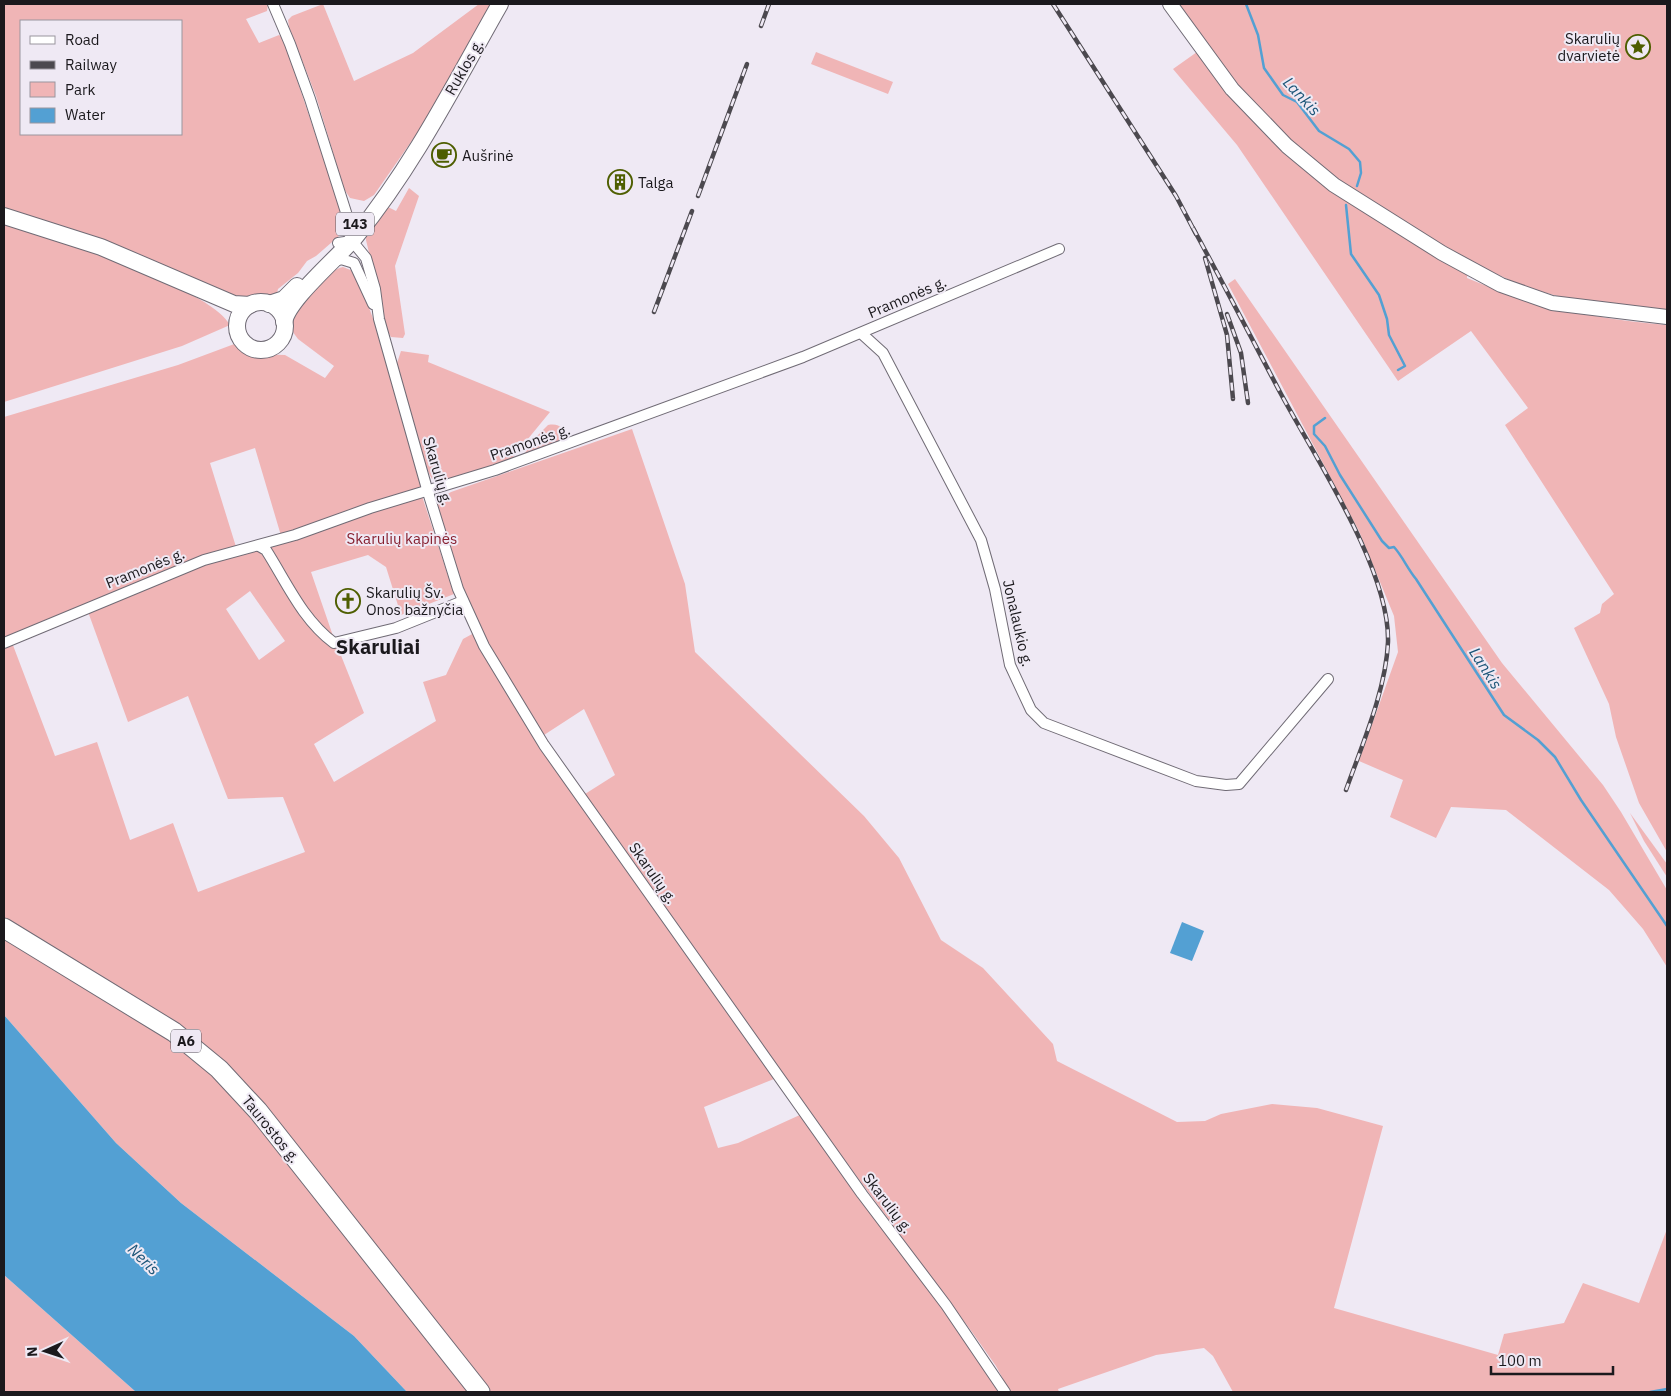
<svg xmlns="http://www.w3.org/2000/svg" width="1671" height="1396" viewBox="0 0 1671 1396" font-family="'IBM Plex Sans',sans-serif">
<rect width="100%" height="100%" fill="#efe9f4"/>
<g fill="#f0b5b6" fill-rule="evenodd">
<path d="M4 4H268L267 11 246 19 259 43 279 35 283 38 344 220V226L339 236 316 256 307 261 298 273 278 289 277 293 270 298 240 299 107 242 4 208ZM21 21H181V134H21Z"/>
<path d="M323 4 354 81 413 53 479 4H491L427 119 374 195 364 201 350 198 344 189 316 96 289 27 288 20 292 16Z"/>
<path d="M1163 4H1667V313L1572 300 1525 287 1468 261 1467 278C1532 305 1597 320 1667 325V852L1639 803 1616 737 1609 704 1574 628 1600 613 1602 604 1614 594 1505 425 1528 408 1471 331 1398 381 1237 145 1173 69 1197 52Z"/>
<path d="M816 52 893 82 888 94 811 64Z"/>
<path d="M409 188 419 196 395 266 405 334 403 338 391 337 388 332 366 240V233L388 207 396 211Z"/>
<path d="M4 223C48 238 210 287 230 325L182 346 4 402Z"/>
<path d="M343 267 353 271 360 283 379 335 420 479 422 496 454 594 401 615 386 567 368 555 311 572 332 633 364 713 314 744 334 782 436 721 423 682 446 675 463 639 474 633 496 673 779 1077 704 1107 718 1148 738 1143 802 1114 853 1189 968 1343 998 1392H490L244 1083 4 919V417L178 365 237 343 251 354 285 355 325 378 334 366 298 339C294 334 290 329 292 321 295 307 328 269 343 267ZM255 448 282 539 237 550 210 463ZM250 591 285 641 259 660 226 609ZM87 609 128 722 188 696 228 799 283 797 305 852 198 892 173 823 130 840 97 742 55 756 11 640Z"/>
<path d="M1235 279 1502 663 1603 785 1621 812 1667 890V967L1643 929 1609 890 1506 810 1451 807 1436 838 1390 817 1403 780 1359 761 1398 652 1394 616 1359 531 1228 284Z"/>
<path d="M401 351 429 355 428 362 550 412 509 462 444 481 432 479 425 466 397 363Z"/>
<path d="M548 425C560 423 564 428 566 440L523 456 534 439Z"/>
<path d="M632 429 685 584 695 652 864 816 899 858 941 940 983 968 1053 1044 1057 1061 1177 1122 1205 1121 1221 1114 1272 1104 1317 1108 1383 1126 1334 1308 1498 1355 1504 1334 1564 1323 1583 1283 1639 1303 1667 1229V1392H1233L1213 1356 1204 1348 1156 1355 1058 1389 1059 1392H1010L996 1366 972 1332 843 1158 585 794 615 775 584 709 544 735 496 657 466 600 437 506 438 500 451 492Z"/>
<path d="M1630 813 1667 864V877L1644 841Z"/>
<path d="M4 937 148 1024 190 1054 238 1099 471 1392H407L354 1336 181 1203 116 1143 4 1015Z"/>
<path d="M4 1275 136 1392H4Z"/>
</g>
<g fill="#53a0d3">
<path d="M1182 922 1204 931 1192 961 1170 953Z"/>
<path d="M4 1015 116 1143 181 1203 354 1336 407 1392H136L4 1275Z"/>
</g>
<g fill="none" stroke-linecap="round" stroke-linejoin="round">
<g stroke="#53a0d3" stroke-width="2.5">
<path d="M1246 4 1258 35 1264 68 1283 95 1297 102 1319 131 1349 149 1360 162 1361 173 1357 186"/>
<path d="M1346 205 1351 254 1379 295 1387 319 1389 335 1405 366 1398 370"/>
<path d="M1325 418 1314 426V434L1325 446 1340 475 1382 541 1389 548 1394 547C1403 557 1407 568 1416 579L1504 715 1538 740 1555 757 1581 800 1667 926"/>
<path d="M1650 1392 1667 1389"/>
</g>
<defs>
<g id="street">
<path d="M273 4 290 44 310 99 351 228"/>
<path d="M338 243 352 241 366 258 375 289 379 319 427 489 458 589 484 646 544 745 862 1194 946 1305 1005 1392"/>
<path d="M333 262 341 259 354 263 373 304"/>
<path d="M861 333 883 353 981 540 995 589 1010 665 1031 710 1044 723 1196 781 1226 785 1239 784 1328 679"/>
<path d="M259 546 266 550C287 583 302 619 334 643L396 628 463 601"/>
<path d="M4 643 204 560 295 535 370 508 495 470 803 357 1059 249"/>
</g>
<path id="secondary" d="M1170 4 1232 89 1287 146 1334 185 1442 253 1501 285 1552 303 1667 317"/>
<g id="primary">
<path d="M4 216 101 247 234 304 250 305"/>
<circle cx="261" cy="326" r="24"/>
<path d="M269 304 284 299 297 286"/>
<path d="M284 322C288 299 339 257 356 236 414 165 455 83 500 4"/>
</g>
<path id="highway" d="M4 928 174 1032 219 1069 258 1111 480 1392"/>
</defs>
<use href="#street" stroke="#706b75" stroke-width="12"/>
<use href="#secondary" stroke="#706b75" stroke-width="16"/>
<use href="#primary" stroke="#706b75" stroke-width="18"/>
<use href="#highway" stroke="#706b75" stroke-width="21"/>
<use href="#street" stroke="#fff" stroke-width="10"/>
<use href="#secondary" stroke="#fff" stroke-width="14"/>
<use href="#primary" stroke="#fff" stroke-width="16"/>
<use href="#highway" stroke="#fff" stroke-width="19"/>
<defs>
<g id="rail">
<path d="M1053 4 1176 196 1196 234"/>
<path d="M761 26 769 4"/>
<path d="M698 196 747 64"/>
<path d="M1193 228C1223 283 1252 339 1281 394 1316 459 1390 570 1388 642 1386 690 1362 745 1346 790"/>
<path d="M1205 258 1227 335 1233 399"/>
<path d="M654 312 692 211"/>
<path d="M1227 314 1241 353 1248 403"/>
</g>
</defs>
<use href="#rail" stroke="#4c494f" stroke-width="4.5"/>
<use href="#rail" stroke="#efe9f4" stroke-width="2.5" stroke-dasharray="8" stroke-linecap="butt"/>
</g>
<defs>
<symbol id="sight-ring" viewBox="-11 -11 22 22"><circle r="9.5" fill="#efe9f4" stroke="#4e5e00" stroke-width="1.5"/><path d="M0-6L1.8-2.2L6-1.7L2.9 1.2L3.7 5.4L0 3.3L-3.7 5.4L-2.9 1.2L-6-1.7L-1.8-2.2Z" fill="#4e5e00"/></symbol>
<symbol id="cafe-ring" viewBox="-11 -11 22 22"><circle r="9.5" fill="#efe9f4" stroke="#4e5e00" stroke-width="1.5"/><path d="M-5.5-4.5H6V0H3Q3 3.5 0 3.5H-2.5Q-5.5 3.5-5.5 0ZM3-3.2v2h1.7v-2ZM-6 4.5H4V6H-6Z" fill="#4e5e00"/></symbol>
<symbol id="building-ring" viewBox="-11 -11 22 22"><circle r="9.5" fill="#efe9f4" stroke="#4e5e00" stroke-width="1.5"/><path d="M-4-6H4V6H1V3H-1V6H-4ZM-2.5-4.3h1.7v1.8h-1.7ZM.8-4.3h1.7v1.8H.8ZM-2.5-1h1.7V.8h-1.7ZM.8-1h1.7V.8H.8Z" fill="#4e5e00"/></symbol>
<symbol id="church-ring" viewBox="-11 -11 22 22"><circle r="9.5" fill="#efe9f4" stroke="#4e5e00" stroke-width="1.5"/><path d="M-1.2-6h2.4v3.5h3.3v2.4h-3.3V6h-2.4V-.1h-3.3v-2.4h3.3Z" fill="#4e5e00"/></symbol>
</defs>
<g fill-rule="evenodd">
<use href="#sight-ring" x="1624" y="33" width="28" height="28"/>
<use href="#cafe-ring" x="430" y="141" width="28" height="28"/>
<use href="#building-ring" x="606" y="168" width="28" height="28"/>
<use href="#church-ring" x="334" y="587" width="28" height="28"/>
</g>
<g text-anchor="middle" dominant-baseline="central" stroke-width="4" stroke-linejoin="round" paint-order="stroke">
<g fill="#efe9f4" stroke="#5b575e" stroke-width="1">
<rect x="336" y="212.5" width="38" height="23" rx="4"/>
<rect x="171" y="1029.5" width="30" height="23" rx="4"/>
</g>
<g font-size="14" font-weight="bold" fill="#1b191d">
<text x="355" y="224">143</text>
<text x="186" y="1041">A6</text>
</g>
<g font-size="15" fill="#1b191d" stroke="#efe9f4" text-anchor="start">
<text x="1620" y="38" text-anchor="end">Skarulių<tspan x="1620" dy="17">dvarvietė</tspan></text>
<text x="462" y="155">Aušrinė</text>
<text x="638" y="182">Talga</text>
<text x="366" y="592">Skarulių Šv.<tspan x="366" dy="17">Onos bažnyčia</tspan></text>
</g>
<g font-size="15" fill="#1b191d" stroke="#efe9f4">
<text transform="translate(464 67) rotate(-60)">Ruklos g.</text>
<text transform="translate(907 297) rotate(-23)">Pramonės g.</text>
<text transform="translate(530 442) rotate(-19)">Pramonės g.</text>
<text transform="translate(438 471) rotate(74)">Skarulių g.</text>
<text transform="translate(145 568) rotate(-22)">Pramonės g.</text>
<text transform="translate(1018 623) rotate(77)">Jonalaukio g.</text>
<text transform="translate(653 873) rotate(55)">Skarulių g.</text>
<text transform="translate(271 1129) rotate(51)">Taurostos g.</text>
<text transform="translate(888 1203) rotate(53)">Skarulių g.</text>
</g>
<g font-size="15" fill="#872030" stroke="#efe9f4">
<text x="402" y="538">Skarulių kapinės</text>
</g>
<g font-size="16" font-style="italic" fill="#1c5578" stroke="#efe9f4">
<text transform="translate(1302 96) rotate(47)">Lankis</text>
<text transform="translate(1486 668) rotate(57)">Lankis</text>
<text transform="translate(144 1259) rotate(44)">Neris</text>
</g>
<g font-size="20" font-weight="bold" fill="#1b191d" stroke="#efe9f4">
<text x="378" y="646">Skaruliai</text>
</g>
</g>
<rect width="1671" height="1396" fill="none" stroke="#1b191d" stroke-width="10"/>
<rect x="20" y="20" width="162" height="115" fill="#efe9f4" stroke="#9a969e"/>
<rect x="30" y="36" width="25" height="8" fill="#ffffff" stroke="#9a969e"/>
<text x="65" y="45" font-size="15" fill="#1b191d">Road</text>
<rect x="30" y="61" width="25" height="8" fill="#4c494f" stroke="#9a969e"/>
<text x="65" y="70" font-size="15" fill="#1b191d">Railway</text>
<rect x="30" y="82" width="25" height="15" fill="#f0b5b6" stroke="#9a969e"/>
<text x="65" y="95" font-size="15" fill="#1b191d">Park</text>
<rect x="30" y="108" width="25" height="15" fill="#53a0d3" stroke="#9a969e"/>
<text x="65" y="120" font-size="15" fill="#1b191d">Water</text>
<g transform="translate(45 1351) rotate(267)" stroke="#efe9f4" stroke-width="4" paint-order="stroke">
<path d="M0-4L9 19L0 12L-9 19Z" fill="#1b191d"/>
<text y="-8" font-size="14" font-weight="bold" text-anchor="middle" fill="#1b191d">N</text>
</g>
<path d="M1491 1366v8h122v-8" fill="none" stroke="#1b191d" stroke-width="2.5"/>
<text x="1498" y="1366" font-size="15" fill="#1b191d" stroke="#efe9f4" stroke-width="4" paint-order="stroke">100 m</text>
</svg>
